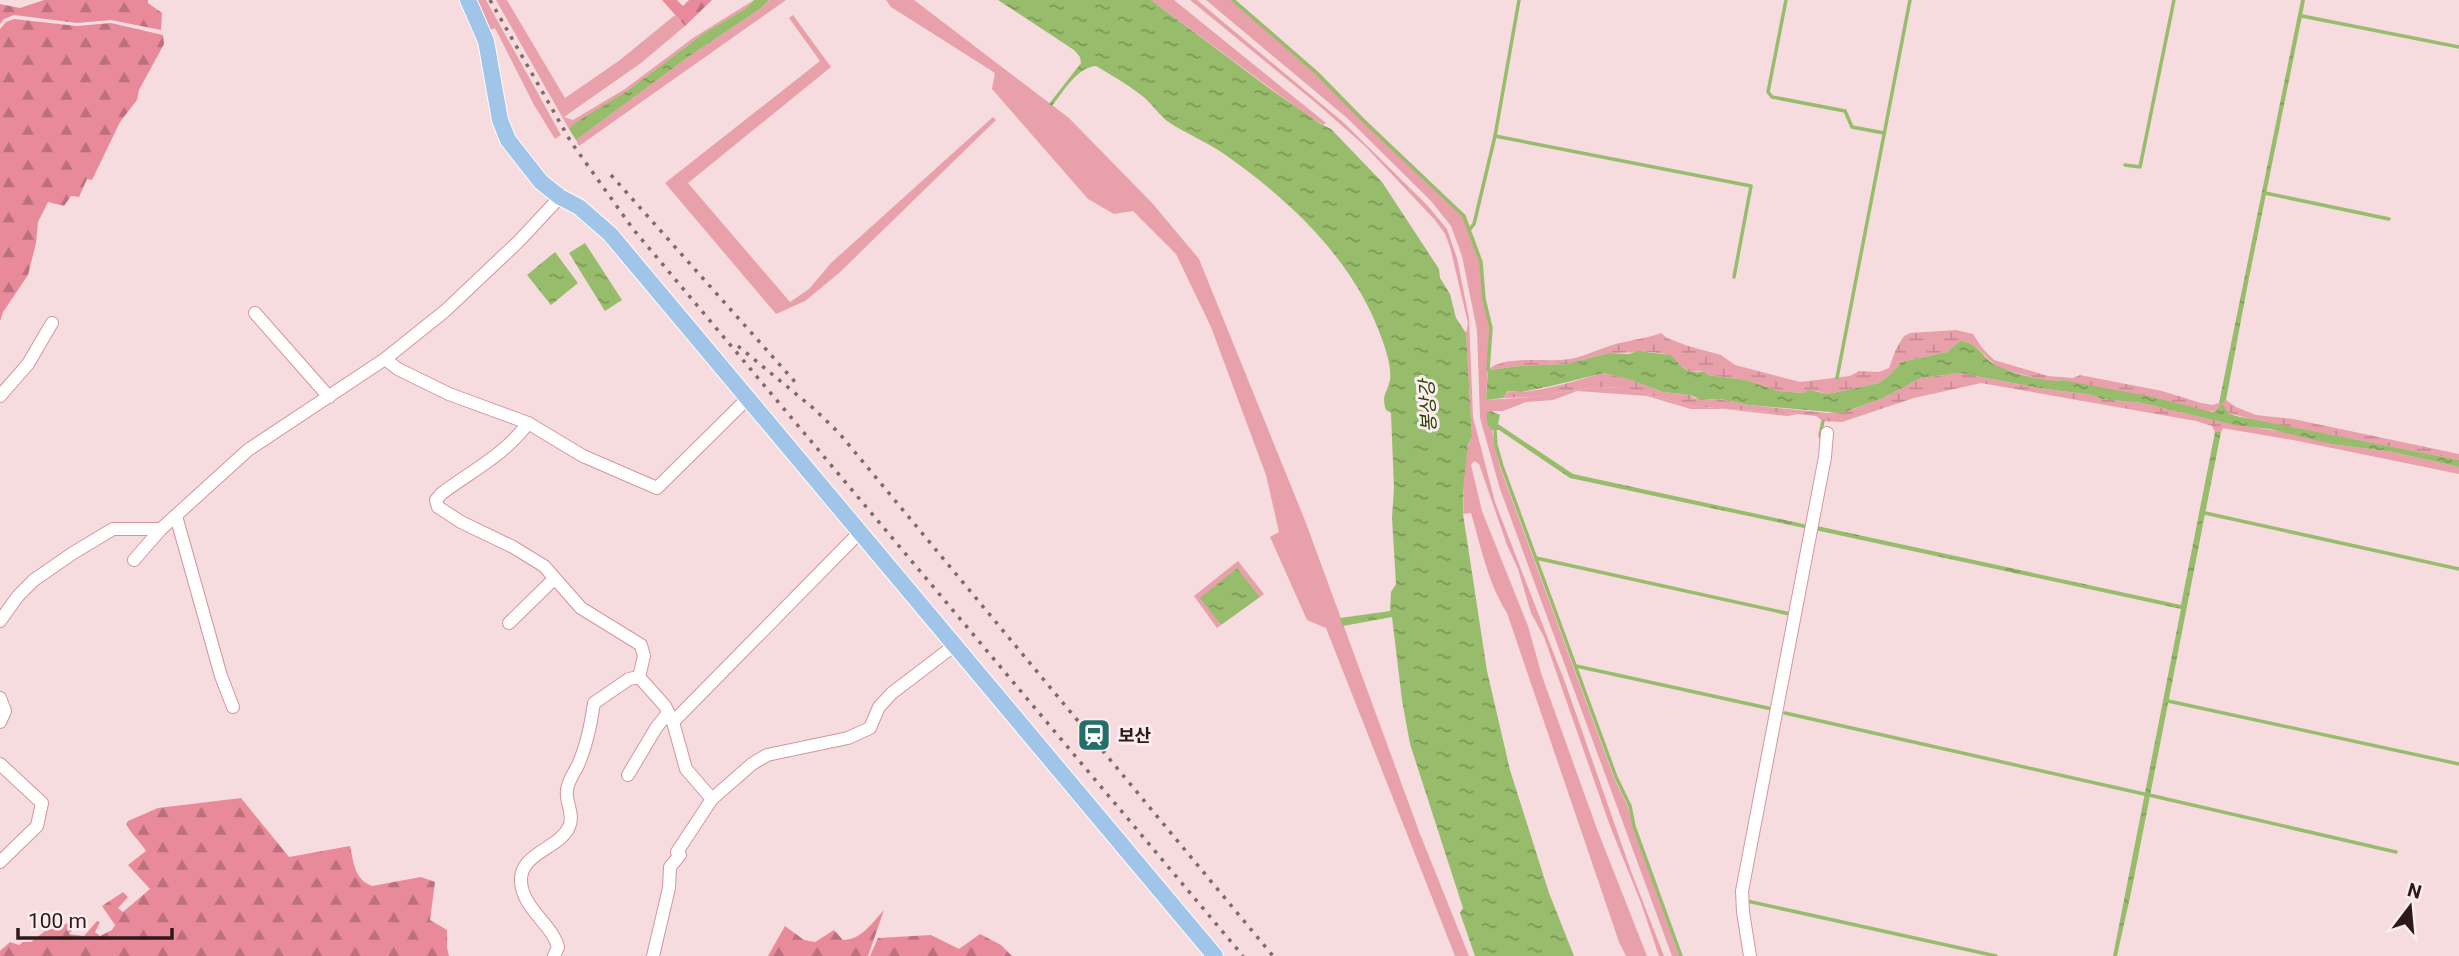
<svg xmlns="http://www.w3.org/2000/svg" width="2459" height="956" viewBox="0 0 2459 956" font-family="Roboto,'Noto Sans KR',sans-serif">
<defs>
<pattern id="forest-firs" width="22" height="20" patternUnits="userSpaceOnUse" patternTransform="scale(1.75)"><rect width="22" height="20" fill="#e88a9a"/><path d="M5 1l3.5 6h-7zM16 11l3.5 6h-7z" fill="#bc707d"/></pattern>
<pattern id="wetland-marsh" width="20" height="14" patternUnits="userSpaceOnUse" patternTransform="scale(1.75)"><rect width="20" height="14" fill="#e8a0ab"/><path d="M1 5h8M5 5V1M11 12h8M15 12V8" fill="none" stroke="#c78993"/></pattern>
<pattern id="water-ripples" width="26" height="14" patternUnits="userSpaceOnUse" patternTransform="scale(1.75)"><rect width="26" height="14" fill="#97bc6b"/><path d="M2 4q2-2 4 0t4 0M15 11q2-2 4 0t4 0" fill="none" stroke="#7c9857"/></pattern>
</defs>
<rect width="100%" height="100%" fill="#f7dcdf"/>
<g fill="#e8a0ab">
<path d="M476 0H486L561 135 555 139 534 105 495 28 490 30Z"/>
<path d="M496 0H507L565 98 620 60 675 15 685 26 641 63 564 117 573 120 625 89 693 38 754 0 745 9 704 33 627 91 569 129Z"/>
<path d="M769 0H786L579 146 576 140 691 55 760 9Z"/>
<path d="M886 0H914L1069 118 1153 204 1199 259 1306 523 1420 834 1469 956H1455L1326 628 1307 620 1270 537 1279 532 1266 475 1211 327 1176 254 1133 211 1114 214 1088 199 992 89 995 73 891 7Z"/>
<path d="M1151 0H1174L1326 123 1323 125 1304 113Z"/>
<path d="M1190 0H1197L1343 122 1427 205 1447 229 1457 258 1469 318 1473 417 1495 502 1566 685 1631 871 1664 956H1659L1641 903 1610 826 1544 637 1531 613 1518 569 1507 545 1479 464 1474 461 1471 465 1482 511 1528 626 1542 676 1597 829 1647 956H1626L1619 942 1507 613C1488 583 1481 547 1471 513L1463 514C1466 489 1460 459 1472 437L1466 333 1468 323 1450 247 1445 234 1435 220 1365 146 1316 103Z"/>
<path d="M1206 0H1232L1316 73 1362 120 1463 216 1479 253 1483 299 1490 328 1486 400 1532 397 1596 387 1626 388 1690 406 1798 414 1787 416 1724 409H1691L1647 396 1577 391 1553 400 1526 402 1503 411H1491L1492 430 1500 467 1614 778 1628 807 1633 826 1679 956H1672L1500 489 1480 418 1477 330 1462 256 1451 226 1431 201 1347 118Z"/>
<path d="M793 15 831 67 688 183 790 302 809 289 831 263 993 117 996 120 839 273 805 301 776 314 665 183 820 61 789 18Z"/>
<path d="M2226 423 2298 434 2331 444 2393 452 2459 467V474L2293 440 2222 428Z"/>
<path d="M1238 561 1264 594 1260 597 1237 568 1201 598 1221 625 1217 628 1194 596Z"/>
</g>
<g fill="url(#forest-firs)">
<path d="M44 0H148V3L162 13 161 30 111 20 77 23 14 15 4 19 0 24V4L20 8Z"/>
<path d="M662 0H677L683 6 689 0H712L685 26Z"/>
<path d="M14 19 77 26 111 23 163 35 164 44 139 90 137 100 120 122 92 180 87 179 79 197 71 196 64 206 48 202 38 222 36 243 28 275 3 312 0 321V29L6 22Z"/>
<path d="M241 798 289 857 350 846C354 863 354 879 372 886L421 877 435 882 430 920 447 930V948L449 956H0V951L10 942 19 945 23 942H31L45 931 62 926 78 917 83 923 75 927 69 934 84 936 97 921 100 922 95 932 100 936 112 930 115 925 102 906 123 892 128 897 118 908 123 912 150 889 128 865 146 851C140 841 131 834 126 824L128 821 158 808Z"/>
<path d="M884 910 868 956H768L785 926 804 940 815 942 834 930 843 940C861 940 872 923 884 910Z"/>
<path d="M980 934 1001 945 1012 956H870L878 938 931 935 959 949Z"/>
</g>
<g fill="url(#wetland-marsh)">
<path d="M1956 330 1973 334 1982 348 1994 360 2048 376 2073 378 2080 375 2162 391 2201 403 2213 405 2226 400 2236 407 2256 415 2293 419 2459 454V460L2255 420 2217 410C2205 414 2191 408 2180 405 2141 394 2100 392 2062 380L2049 382 2000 368C1986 360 1978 342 1960 341L1947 352 1901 362 1891 374 1879 383 1828 394 1817 391 1804 393 1778 391 1746 380 1708 375 1704 371 1690 372 1665 354 1651 352 1609 353 1567 364 1520 366 1488 370C1501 356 1543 361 1561 360 1582 359 1599 348 1619 343 1633 340 1648 338 1661 333L1667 338 1688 346 1721 355 1735 365 1800 382 1850 376 1859 371 1879 372 1889 368 1896 349 1904 336 1910 333Z"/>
<path d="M1604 373 1628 379 1663 392 1690 395 1694 398 1709 400 1719 399 1749 405 1828 413 1851 410 1883 398 1921 378 1960 373 2045 389 2093 395 2102 399 2142 403 2226 423 2221 432H2215L2212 426 2196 421 1981 383 1914 398 1842 422 1823 421 1816 416 1798 414 1690 406 1626 388 1596 387 1532 397 1503 398 1509 391C1530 396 1581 379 1604 373Z"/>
</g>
<g fill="url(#water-ripples)">
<path d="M754 0H769L760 9 691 55 576 140 569 129 575 123 627 91 704 33 745 9Z"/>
<path d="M998 0H1151L1273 91 1319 123 1331 129 1382 182 1439 269 1440 278 1450 294 1456 318 1466 333 1472 437 1468 445 1464 480 1463 514 1487 671 1510 770 1549 893 1574 956H1475L1460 913 1463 908 1410 744 1402 700 1392 617 1343 626 1340 618 1390 611 1391 592 1396 584 1392 518 1394 488 1391 413 1386 410C1381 394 1387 394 1390 380 1392 369 1386 350 1382 339 1355 262 1292 202 1227 156 1208 142 1186 134 1167 121 1157 113 1151 102 1141 95 1127 84 1111 75 1096 66 1077 67 1063 92 1052 106L1049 104 1081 63 1080 57 1074 50Z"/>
<path d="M2301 0H2305L2302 16 2248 283 2226 400 2222 403 2228 413 2236 416 2459 460V467L2393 452 2331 444 2270 429 2234 425 2142 403 2102 399 2093 395 2045 389 1960 373 1921 378 1883 398 1842 413 1749 405 1720 399 1702 400 1690 395 1663 392 1628 379 1604 373 1551 386 1521 392 1508 391 1503 398 1486 400 1488 370 1520 366 1567 364 1609 353 1629 354 1638 351 1671 355C1681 366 1688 376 1704 371L1708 375 1746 380 1778 391 1804 393 1809 390 1828 394 1879 383 1891 374 1901 362 1947 352 1960 341C1976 342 1981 354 1992 363 2003 371 2049 384 2062 380L2148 396 2212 412 2217 410 2221 404 2219 403Z"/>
<path d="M585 243 622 300 605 311 569 253Z"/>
<path d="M555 252 578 283 551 305 527 275Z"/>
<path d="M1491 411 1500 415 1498 424 1573 474 1808 525 1809 529 1570 478 1499 430H1492C1487 425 1486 420 1487 413Z"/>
<path d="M2215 432H2221L2132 888 2117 956H2113L2181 609 1815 530 1817 526 2181 605Z"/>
<path d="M1237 568 1260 597 1221 625 1200 598Z"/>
</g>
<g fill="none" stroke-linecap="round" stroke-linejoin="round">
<g stroke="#97bc6b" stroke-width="3.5">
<path d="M1233 0 1317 73 1363 120 1464 216 1481 262 1484 299 1491 328 1488 370"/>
<path d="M1786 0 1768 92 1772 97 1845 111 1852 127 1884 133"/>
<path d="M2302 16 2459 47"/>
<path d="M1495 136 1751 186 1734 277"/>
<path d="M2125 165 2140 167 2174 0"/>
<path d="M2265 193 2389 219"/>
<path d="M1470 229 1474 224 1495 136 1519 0"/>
<path d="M1837 378 1910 0"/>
<path d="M1495 431 1496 445 1502 466 1616 777 1630 806 1634 826 1681 956"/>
<path d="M1822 441 1820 435 1823 421"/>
<path d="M2205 513 2459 569"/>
<path d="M1536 558 1790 614"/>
<path d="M1576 666 1772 709"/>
<path d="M2168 701 2459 764"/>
<path d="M1785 713 2144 794"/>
<path d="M2149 795 2396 852"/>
<path d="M1747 901 1996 956"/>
</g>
<defs>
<g id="minor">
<path d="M255 313 329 397"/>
<path d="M385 359 398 369 449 394 528 423 583 456 657 488 748 398"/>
<path d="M0 396 28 364 52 323"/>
<path d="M528 423C506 454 470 472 441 494L436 500 438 507 461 522 513 547 544 566 581 608 641 645 644 656 639 677 665 706 673 722 686 769 712 799"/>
<path d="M176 516 221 676 233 707"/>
<path d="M134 560 161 529 248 450 385 359 445 311 519 241 560 197"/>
<path d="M0 621 18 596 34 580 73 553 113 529H161"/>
<path d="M509 623 554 579"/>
<path d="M0 698 5 711 0 722"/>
<path d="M673 722 860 532"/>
<path d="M0 764 42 803 37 826 0 862"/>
<path d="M628 775 656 728 668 713"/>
<path d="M554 956 558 947C552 924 523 909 521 882 519 853 559 849 569 827 575 815 565 802 567 790 568 781 574 773 578 765 587 745 591 724 594 703L629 679 639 677"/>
<path d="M653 956 669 888 670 867 680 855 677 852 712 799 752 764 767 755 848 738 870 728 879 707 892 693 955 645"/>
<path d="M1750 956 1743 912 1742 891 1825 457 1827 433"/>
</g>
<path id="major" d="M468 0 486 41 500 120 508 140 541 182 560 197 579 207 610 234 1215 956"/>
</defs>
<use href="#minor" stroke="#d4959f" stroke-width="14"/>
<use href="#major" stroke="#fff" stroke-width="18"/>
<use href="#minor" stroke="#fff" stroke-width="12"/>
<use href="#major" stroke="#a1c5e8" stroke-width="16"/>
<g stroke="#81686b" stroke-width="3.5" stroke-dasharray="3.5 7" stroke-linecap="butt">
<path d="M490 0 571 142 633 229 1243 956"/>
<path d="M611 175 796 383"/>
<path d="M738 346 813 408 839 433 1273 956"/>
</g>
</g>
<defs>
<symbol id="station-square" viewBox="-11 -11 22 22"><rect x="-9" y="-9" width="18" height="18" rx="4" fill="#256f6b" stroke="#fbedef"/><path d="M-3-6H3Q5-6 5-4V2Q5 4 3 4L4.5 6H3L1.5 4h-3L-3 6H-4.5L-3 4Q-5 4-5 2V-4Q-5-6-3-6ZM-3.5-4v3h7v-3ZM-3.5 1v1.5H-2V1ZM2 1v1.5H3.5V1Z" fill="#fff"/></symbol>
</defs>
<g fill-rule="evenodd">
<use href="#station-square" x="1075" y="716" width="38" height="38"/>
</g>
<g text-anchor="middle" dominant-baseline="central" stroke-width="6" stroke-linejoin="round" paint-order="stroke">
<g font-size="18" font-weight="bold" fill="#2f181c" stroke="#fbedef" text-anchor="start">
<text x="1118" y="735">보산</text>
</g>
<g font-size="19" font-style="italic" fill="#2a4104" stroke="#fbedef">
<text transform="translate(1428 406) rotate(-93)">봉상강</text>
</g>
</g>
<g transform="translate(2410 907) rotate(16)" stroke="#fbedef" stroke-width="5" paint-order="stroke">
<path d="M0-5L12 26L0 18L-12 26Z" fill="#2f181c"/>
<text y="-10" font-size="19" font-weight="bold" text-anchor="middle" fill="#2f181c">N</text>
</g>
<path d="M18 928v10h154v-10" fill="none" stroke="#2f181c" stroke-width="3.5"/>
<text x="28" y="928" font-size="21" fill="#2f181c" stroke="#fbedef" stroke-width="5" paint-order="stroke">100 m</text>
</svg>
